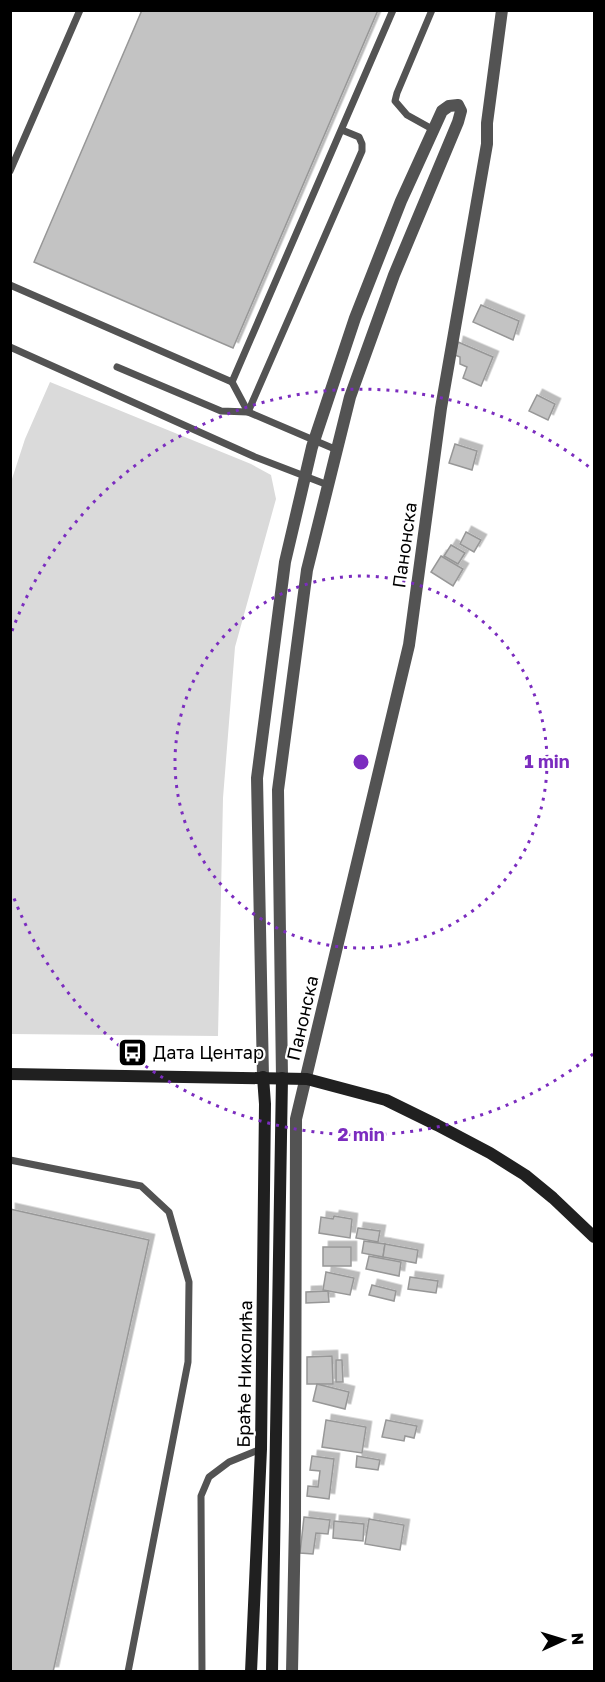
<svg xmlns="http://www.w3.org/2000/svg" width="605" height="1682" viewBox="0 0 605 1682" font-family="'Golos Text',sans-serif">
<defs>
<filter id="shadow"><feDropShadow dx="5.5" dy="-5.5" stdDeviation="0" flood-color="#0004"/></filter>
</defs>
<rect width="100%" height="100%" fill="#fff"/>
<path fill="#dadada" d="M50 382 251 464 271 475 276 499 235 647 223 798 218 1036 11 1034V482L25 439Z"/>
<g fill="#c3c3c3" stroke="#979797" stroke-width="1.5" filter="url(#shadow)">
<path d="M142 10H378L233 348 34 262Z"/>
<path d="M481 305 519 321 513 340 473 322Z"/>
<path d="M458 342 493 357 481 386 463 378 467 367 460 364V357L455 355Z"/>
<path d="M537 395 555 404 548 420 529 411Z"/>
<path d="M455 444 477 451 472 470 449 463Z"/>
<path d="M466 532 481 540 474 552 460 544Z"/>
<path d="M451 545 465 553 458 564 444 556Z"/>
<path d="M441 556 463 569 453 586 431 572Z"/>
<path d="M10 1209 149 1240 53 1672H10Z"/>
<path d="M334 1216 352 1219 350 1238 319 1233 321 1217 333 1219Z"/>
<path d="M358 1228 380 1231 378 1242 356 1238Z"/>
<path d="M364 1241 385 1244 383 1257 362 1253Z"/>
<path d="M385 1244 418 1250 416 1263 383 1257Z"/>
<rect x="323" y="1247" width="28" height="19"/>
<path d="M369 1256 401 1262 399 1276 366 1269Z"/>
<path d="M326 1272 354 1278 350 1295 323 1290Z"/>
<path d="M410 1277 438 1281 436 1293 408 1289Z"/>
<path d="M372 1285 396 1291 394 1301 369 1295Z"/>
<path d="M328 1291 329 1302 306 1303V1292Z"/>
<path d="M332 1356 333 1384H307V1357Z"/>
<path d="M336 1360H342L343 1382H336Z"/>
<path d="M317 1384 349 1392 345 1409 313 1401Z"/>
<path d="M326 1420 366 1427 362 1453 322 1447Z"/>
<path d="M386 1420 417 1426 414 1438 405 1436 404 1441 382 1437Z"/>
<path d="M312 1456 334 1459 329 1499 307 1496 308 1486 318 1487 320 1471 310 1470Z"/>
<path d="M357 1456 380 1460 378 1470 356 1467Z"/>
<path d="M304 1517 330 1520 328 1534 316 1533 313 1554 300 1553Z"/>
<path d="M369 1519 404 1525 400 1550 365 1544Z"/>
<path d="M334 1521 364 1524 363 1541 333 1538Z"/>
</g>
<g fill="none" stroke-linecap="round" stroke-linejoin="round">
<g stroke="#535353" stroke-width="7">
<path d="M432 10 397 93 395 101 407 115 434 130"/>
<path d="M10 171 80 10"/>
<path d="M10 285 232 382"/>
<path d="M10 347 255 457 328 485"/>
<path d="M117 367 221 411 248 412 362 151V144L359 137 342 130"/>
<path d="M337 450 248 412 232 382 393 10"/>
<path d="M10 1160 141 1186 169 1212 189 1282 188 1362 128 1672"/>
<path d="M202 1672 201 1496 209 1477 229 1462 261 1449"/>
</g>
<g stroke="#535353" stroke-width="12">
<path d="M263 1077 257 778 285 562 312 447 355 318 401 201 442 111 449 106 458 105 461 111 458 122 394 275 350 397 307 570 278 790 282 1078"/>
<path d="M292 1672 295 1521 296 1119 409 645 441 408 487 144V123L502 10"/>
</g>
<g stroke="#202020" stroke-width="12">
<path d="M10 1074 307 1079 386 1100 437 1125 490 1153 525 1175 553 1198 594 1237"/>
<path d="M251 1672 261 1449 265 1104 263 1077"/>
<path d="M272 1672 282 1078"/>
</g>
</g>
<g fill="none" stroke="#7b2cbf" stroke-width="3" stroke-dasharray="3 6">
<circle cx="361" cy="762" r="186"/>
<path d="M593 1054A373 373 0 0 1 12 893M12 631A373 373 0 0 1 593 470"/>
</g>
<defs>
<symbol id="bus-square" viewBox="-11 -11 22 22"><rect x="-9" y="-9" width="18" height="18" rx="4" fill="#000" stroke="#fff"/><path d="M-5-6H5V4H4V6H2V4H-2V6H-4V4H-5ZM-3.5-4V0h7V-4ZM-3.5 1.2v1.5H-2V1.2ZM2 1.2v1.5H3.5V1.2Z" fill="#fff"/></symbol>
</defs>
<g fill-rule="evenodd">
<use href="#bus-square" x="116" y="1036" width="33" height="33"/>
</g>
<g text-anchor="middle" dominant-baseline="central" stroke-width="4.5" stroke-linejoin="round" paint-order="stroke">
<g font-size="18" fill="#000" stroke="#fff">
<text transform="translate(404 545) rotate(-82)">Панонска</text>
<text transform="translate(302 1018) rotate(-77)">Панонска</text>
<text transform="translate(244 1374) rotate(-89)">Браће Николића</text>
</g>
<g font-size="18" fill="#000" stroke="#fff" text-anchor="start">
<text x="153" y="1052">Дата Центар</text>
</g>
</g>
<circle cx="361" cy="762" r="9" fill="#7b2cbf" stroke="#fff" stroke-width="3"/>
<g font-size="18" text-anchor="middle" font-weight="bold" fill="#7b2cbf" stroke="#fff" stroke-width="4.5" stroke-linejoin="round" paint-order="stroke">
<text x="547" y="768">1 min</text>
<text x="361" y="1141">2 min</text>
</g>
<rect width="605" height="1682" fill="none" stroke="#000000" stroke-width="24"/>
<g transform="translate(563 1640) rotate(86)" stroke="#ffffff" stroke-width="4.5" paint-order="stroke">
<path d="M0-4.5L10 22L0 15L-10 22Z" fill="#000000"/>
<text y="-9" font-size="16" font-weight="bold" text-anchor="middle" fill="#000000">N</text>
</g>
</svg>
